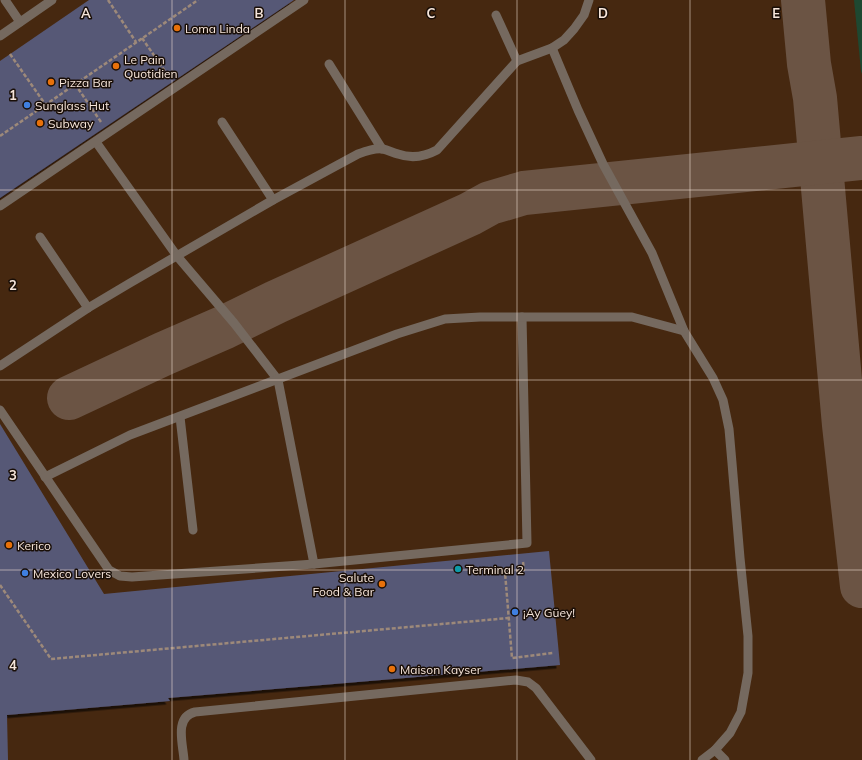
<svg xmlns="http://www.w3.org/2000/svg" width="862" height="760" viewBox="0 0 862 760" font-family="Mulish,sans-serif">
<defs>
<filter id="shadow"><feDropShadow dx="-3.5" dy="3.5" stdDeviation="0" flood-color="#0009"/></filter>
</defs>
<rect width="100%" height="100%" fill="#3a220f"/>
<rect fill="#462810" x="0" y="0" width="862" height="760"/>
<path fill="#1e4831" d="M854 0H862V74L861 71Z"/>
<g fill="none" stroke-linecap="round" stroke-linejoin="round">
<g stroke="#6b5444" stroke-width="44">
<path d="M803 0 809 64 815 98 844 425 862 586"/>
<path d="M69 398 163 354 225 327 276 302 470 214 490 203 524 193 862 158"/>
</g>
</g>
<g fill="#575876" filter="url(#shadow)">
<path d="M89 0H294L0 198V61Z"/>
<path d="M0 424 104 594 549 551 560 665 168 698 170 701 7 715 8 760H0Z"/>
</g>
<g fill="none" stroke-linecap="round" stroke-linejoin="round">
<g stroke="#9d897a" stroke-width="2.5" stroke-dasharray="4 2" stroke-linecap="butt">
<path d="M108 0 136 42"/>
<path d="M142 38 169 77"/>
<path d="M10 54 45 104"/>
<path d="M75 84 101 122"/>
<path d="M0 136 198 0"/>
<path d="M523 562 524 570 505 572 512 658 553 653"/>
<path d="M0 585 51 659 509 618"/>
</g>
<g stroke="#75695f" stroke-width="9">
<path d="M5 0 20 22"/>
<path d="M496 15 517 61"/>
<path d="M0 36 52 0"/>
<path d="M552 48 578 110 603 164 652 253 684 331 713 378 723 400 729 429 732 463 740 558 748 636V673L741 712 730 733 715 750 725 760"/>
<path d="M329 64 382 149"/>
<path d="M222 122 273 200"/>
<path d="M96 142 177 256 234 323 278 380 314 564"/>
<path d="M0 206 304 0"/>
<path d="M40 237 88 308"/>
<path d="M0 366 88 308 130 283 273 200 358 154C366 151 374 148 383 149 388 150 393 153 398 154 412 159 424 157 437 150L517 61 552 48 564 40 574 29 584 15 589 0"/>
<path d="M0 410 109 570 120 576 132 577 314 564 527 543 522 317"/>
<path d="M180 417 193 530"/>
<path d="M45 477 130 435 397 334 445 319 480 317H632L684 331"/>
<path d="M184 760C183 744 174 717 195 712L516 680 528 682 536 688 591 760"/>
<path d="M702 760 715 750"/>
</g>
</g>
<path fill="none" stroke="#f7e6db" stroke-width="1" stroke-opacity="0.55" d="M172 0V760M345 0V760M517 0V760M690 0V760M0 190H862M0 380H862M0 570H862"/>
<g fill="#e8710a" stroke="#190e07" stroke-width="1.5">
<circle cx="177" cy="28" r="4"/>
<circle cx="116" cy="66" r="4"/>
<circle cx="51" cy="82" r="4"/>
<circle cx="40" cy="123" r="4"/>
<circle cx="9" cy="545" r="4"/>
<circle cx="382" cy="584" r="4"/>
<circle cx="392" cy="669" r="4"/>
</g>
<g fill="#3f7fe0" stroke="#190e07" stroke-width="1.5">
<circle cx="27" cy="105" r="4"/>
<circle cx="25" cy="573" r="4"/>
<circle cx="515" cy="612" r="4"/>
</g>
<circle fill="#0f9aa8" stroke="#190e07" stroke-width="1.5" cx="458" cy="569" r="4"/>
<g text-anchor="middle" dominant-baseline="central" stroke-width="3" stroke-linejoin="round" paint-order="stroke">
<g font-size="12" fill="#f7e6db" stroke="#190e07" text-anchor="start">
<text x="185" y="28">Loma Linda</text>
<text x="124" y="59">Le Pain<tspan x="124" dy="14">Quotidien</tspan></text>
<text x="59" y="82">Pizza Bar</text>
<text x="35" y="105">Sunglass Hut</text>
<text x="48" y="123">Subway</text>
<text x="17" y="545">Kerico</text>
<text x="466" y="569">Terminal 2</text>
<text x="33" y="573">Mexico Lovers</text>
<text x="374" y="577" text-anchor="end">Salute<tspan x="374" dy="14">Food &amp; Bar</tspan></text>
<text x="523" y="612">¡Ay Güey!</text>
<text x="400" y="669">Maison Kayser</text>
</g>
</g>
<g font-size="13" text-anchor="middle" font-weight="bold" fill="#f7e6db" stroke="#190e07" stroke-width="3" stroke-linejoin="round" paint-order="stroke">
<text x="86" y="18">A</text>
<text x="259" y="18">B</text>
<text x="431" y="18">C</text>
<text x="603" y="18">D</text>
<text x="776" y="18">E</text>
<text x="13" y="100">1</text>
<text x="13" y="290">2</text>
<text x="13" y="480">3</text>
<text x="13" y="670">4</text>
</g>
</svg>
